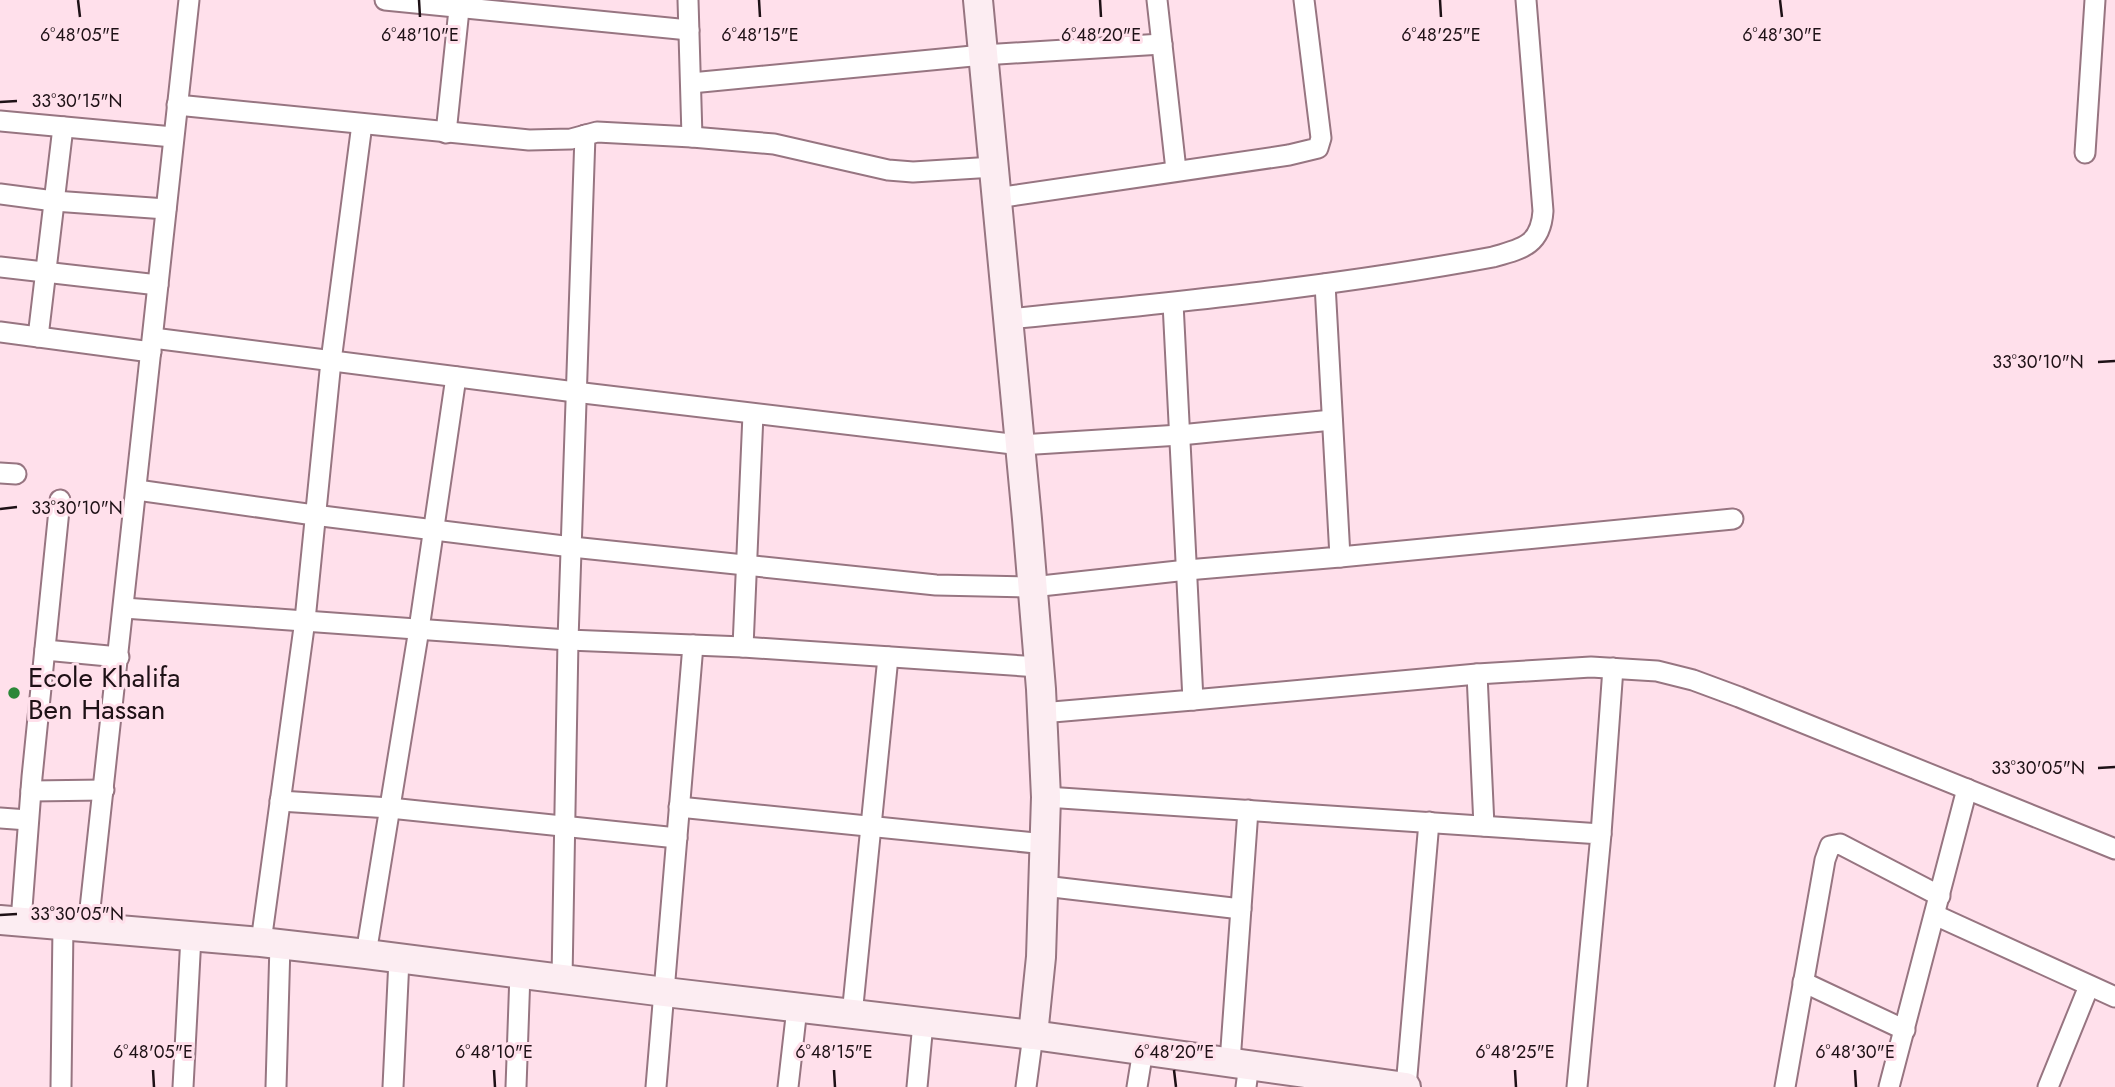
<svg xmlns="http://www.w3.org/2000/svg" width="2115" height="1087" viewBox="0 0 2115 1087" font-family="Jost,sans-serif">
<rect width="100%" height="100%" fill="#ffe0eb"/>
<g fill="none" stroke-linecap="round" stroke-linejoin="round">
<defs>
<g id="street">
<path d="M385 0 689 30"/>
<path d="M688 0 692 137"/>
<path d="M1157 0 1176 170"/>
<path d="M691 83 983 55 1162 44"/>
<path d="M177 105 529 140 571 139 597 132 692 137 774 144 888 170 913 172 994 167"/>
<path d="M0 121 173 137"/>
<path d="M446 133 460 0"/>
<path d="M2085 153 2095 0"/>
<path d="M0 194 54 201 166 209"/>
<path d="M997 198 1289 155 1318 148 1321 138 1304 0"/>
<path d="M0 267 158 285"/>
<path d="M1008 319C1170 303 1332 287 1493 257 1522 249 1541 245 1543 211L1526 0"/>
<path d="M0 332 151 352"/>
<path d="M38 337 63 127"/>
<path d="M153 338 575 392 1020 445 1180 435 1332 420"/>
<path d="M0 473 16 474"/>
<path d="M137 490 314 515 572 547 936 585 1032 587 1187 570 1340 557 1325 284"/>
<path d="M1340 557 1733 519"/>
<path d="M124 608 568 640 743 647 1039 667"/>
<path d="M743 647 753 414"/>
<path d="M45 650 119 657"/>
<path d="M1477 674 1484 826"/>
<path d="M1193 700 1477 674 1591 667 1657 671 1693 680 1739 697 2115 849"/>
<path d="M1041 713 1193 700 1173 303"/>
<path d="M31 791 104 790"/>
<path d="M1046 797 1601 834 1577 1087"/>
<path d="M280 801 390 808 677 838"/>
<path d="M679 807 1045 844"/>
<path d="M0 818 28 820"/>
<path d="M1601 834 1613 668"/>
<path d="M1044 886 1241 909"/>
<path d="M1935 915 2115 997"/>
<path d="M21 921 32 777 60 500"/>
<path d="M88 927 189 0"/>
<path d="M261 942 305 620 331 361 362 124"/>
<path d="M366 954 419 629 456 377"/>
<path d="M562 979 568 640 585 135"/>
<path d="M1803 982 1905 1030"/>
<path d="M852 1015 888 657"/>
<path d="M1230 1062 1248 810"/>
<path d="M61 1087 63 925"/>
<path d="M183 1087 191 936"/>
<path d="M276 1087 280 944"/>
<path d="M393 1087 399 959"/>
<path d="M516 1087 520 973"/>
<path d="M656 1087 693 645"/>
<path d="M788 1087 797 1008"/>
<path d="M917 1087 923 1023"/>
<path d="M1026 1087 1033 1035"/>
<path d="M1137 1087 1143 1050"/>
<path d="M1246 1087 1249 1064"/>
<path d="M1406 1087 1429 822"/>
<path d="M1785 1087 1825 860 1830 846 1840 844 1940 896"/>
<path d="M1889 1087 1967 789"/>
<path d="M2048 1087 2089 986"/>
</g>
<g id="secondary">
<path d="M978 0 1027 519 1041 689 1046 797 1041 957 1033 1035"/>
<path d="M0 920 261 942 366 954 665 992 1033 1035 1406 1087"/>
</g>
</defs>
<use href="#street" stroke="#977581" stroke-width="23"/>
<use href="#secondary" stroke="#977581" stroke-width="32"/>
<use href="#street" stroke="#fff" stroke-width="19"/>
<use href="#secondary" stroke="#fcedf2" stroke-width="28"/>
</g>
<path fill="none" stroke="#1e1116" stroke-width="2.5" d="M78 0 80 17M419 0 420 17M759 0 760 17M1100 0 1101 17M1440 0 1441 17M1780 0 1782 17M0 102 17 101M2098 362 2115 361M0 509 17 507M2098 768 2115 767M0 915 17 914M153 1070 154 1087M494 1070 495 1087M834 1070 835 1087M1174 1070 1176 1087M1515 1070 1516 1087M1855 1070 1856 1087"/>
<circle fill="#2b8738" stroke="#ffe0eb" stroke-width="2.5" cx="14" cy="693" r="7"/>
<g text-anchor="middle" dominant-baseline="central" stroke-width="6" stroke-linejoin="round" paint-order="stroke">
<g font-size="28" fill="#1e1116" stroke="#ffe0eb" text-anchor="start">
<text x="28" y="677">Ecole Khalifa<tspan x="28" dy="32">Ben Hassan</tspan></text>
</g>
</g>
<g font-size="18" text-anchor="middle" fill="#1e1116" stroke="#ffe0eb" stroke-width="6" stroke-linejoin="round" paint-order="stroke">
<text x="80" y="41">6°48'05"E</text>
<text x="420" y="41">6°48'10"E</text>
<text x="760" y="41">6°48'15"E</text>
<text x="1101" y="41">6°48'20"E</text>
<text x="1441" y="41">6°48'25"E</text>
<text x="1782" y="41">6°48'30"E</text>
<text x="77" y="107">33°30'15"N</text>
<text x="2038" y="368">33°30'10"N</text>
<text x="77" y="514">33°30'10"N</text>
<text x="2038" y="774">33°30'05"N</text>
<text x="77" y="920">33°30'05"N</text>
<text x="153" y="1058">6°48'05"E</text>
<text x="494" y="1058">6°48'10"E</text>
<text x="834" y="1058">6°48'15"E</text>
<text x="1174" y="1058">6°48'20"E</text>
<text x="1515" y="1058">6°48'25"E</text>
<text x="1855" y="1058">6°48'30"E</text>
</g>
</svg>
